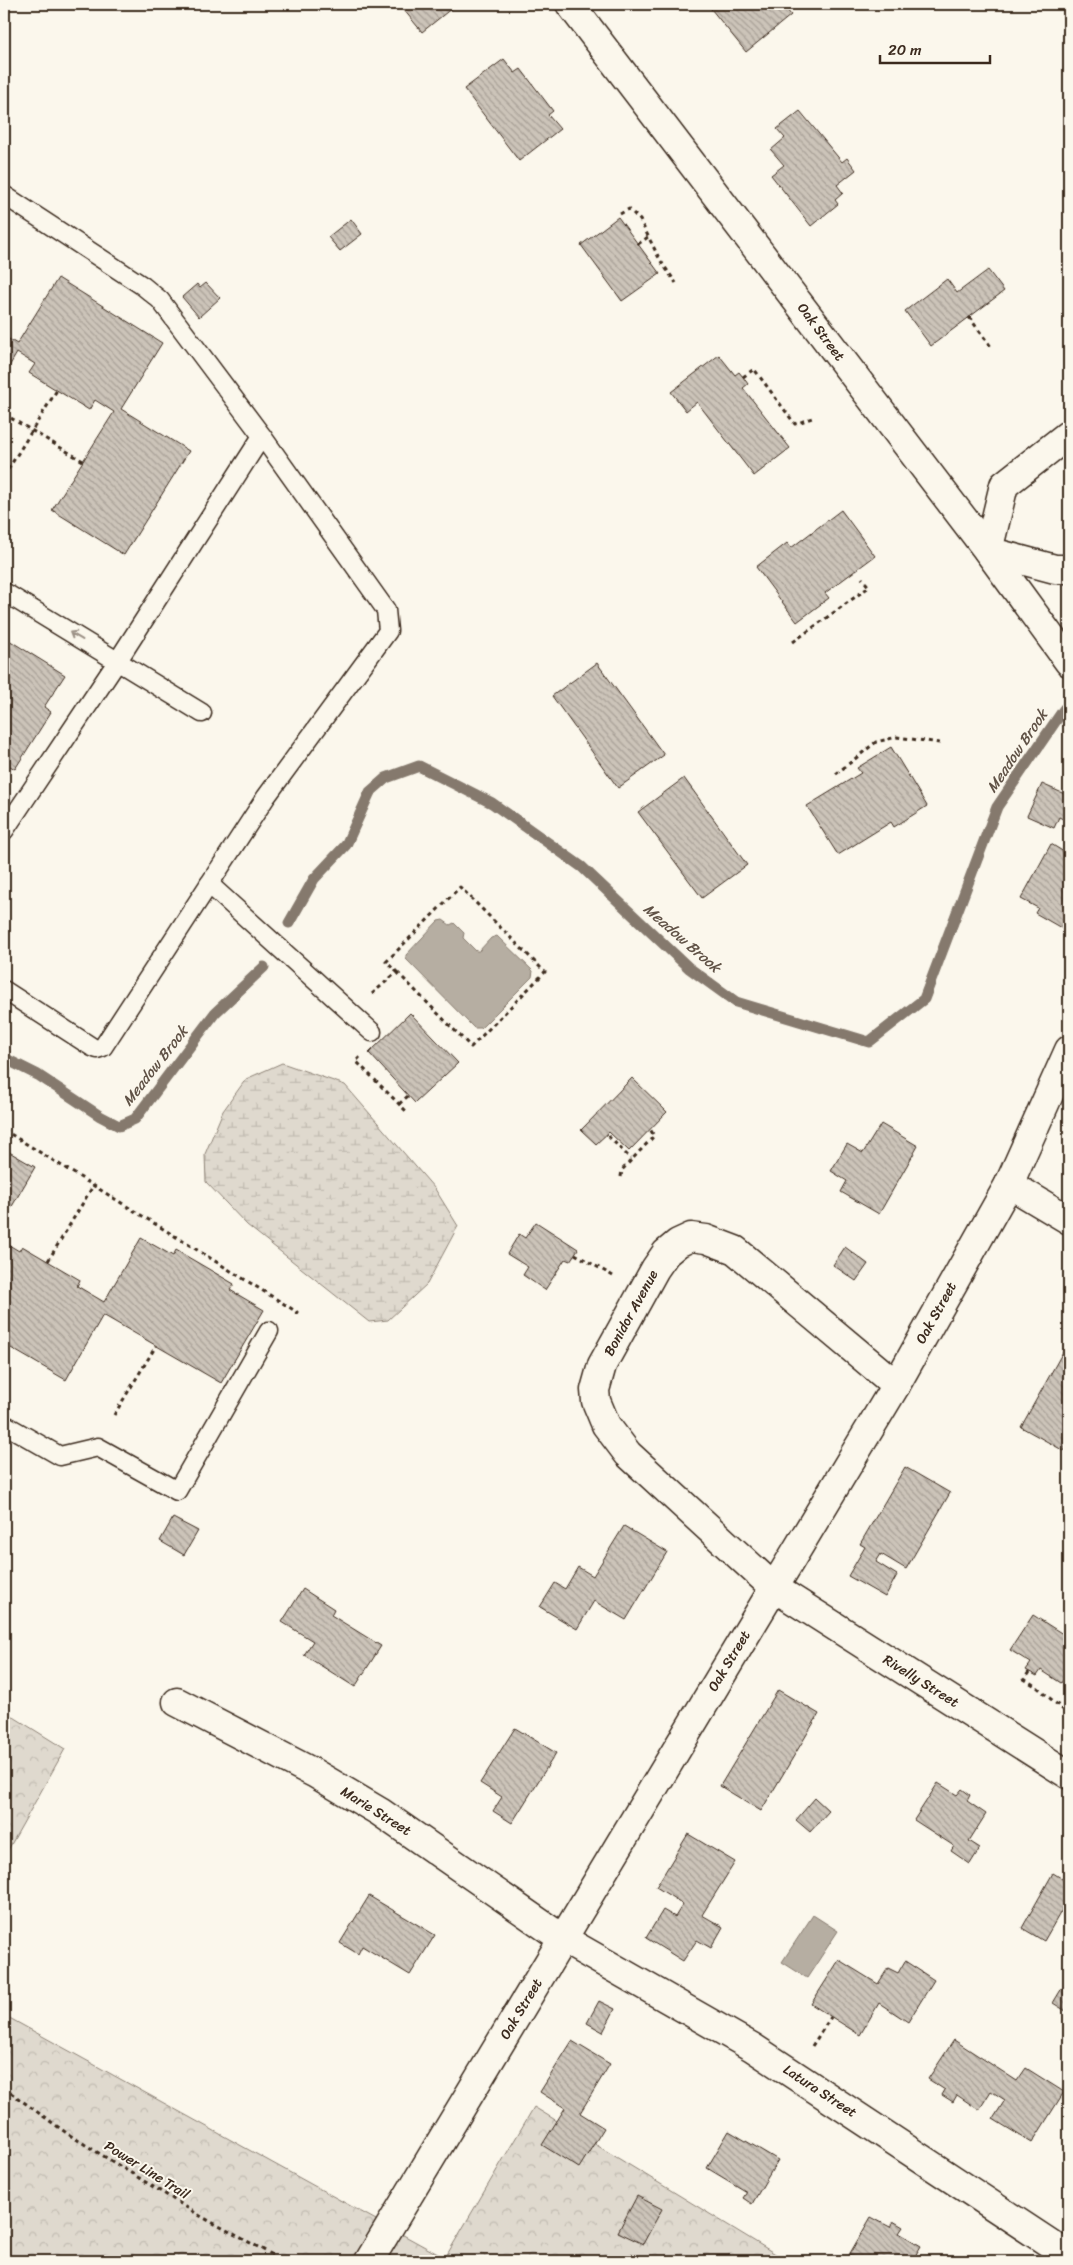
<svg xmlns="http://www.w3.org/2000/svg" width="1073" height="2265" viewBox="0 0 1073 2265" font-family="Sriracha,sans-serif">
<defs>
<pattern id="wetland-marsh" width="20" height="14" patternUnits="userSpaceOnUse" patternTransform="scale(1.25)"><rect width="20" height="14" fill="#dfd9ce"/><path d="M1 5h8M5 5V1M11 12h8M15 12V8" fill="none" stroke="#c0bab0"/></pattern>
<pattern id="park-crowns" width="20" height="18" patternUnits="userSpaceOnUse" patternTransform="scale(1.25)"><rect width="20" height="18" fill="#dfd9ce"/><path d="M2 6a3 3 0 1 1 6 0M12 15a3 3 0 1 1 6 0" fill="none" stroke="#c0bab0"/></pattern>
<pattern id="building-back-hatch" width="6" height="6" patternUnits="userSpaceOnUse" patternTransform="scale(1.25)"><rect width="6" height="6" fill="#ccc4b9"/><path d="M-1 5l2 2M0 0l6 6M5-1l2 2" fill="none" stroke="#a79f96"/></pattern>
</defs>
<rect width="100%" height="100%" fill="#fbf7ec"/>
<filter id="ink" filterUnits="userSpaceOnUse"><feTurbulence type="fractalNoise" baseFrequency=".02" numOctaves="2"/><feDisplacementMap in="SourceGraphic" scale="10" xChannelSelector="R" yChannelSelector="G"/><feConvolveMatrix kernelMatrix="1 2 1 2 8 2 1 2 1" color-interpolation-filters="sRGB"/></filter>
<g filter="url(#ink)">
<path fill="url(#wetland-marsh)" stroke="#8d8276" d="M282 1063 345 1085 435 1189 458 1226 427 1284 388 1320 369 1322 247 1225 206 1182 205 1154 223 1111 246 1079Z"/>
<g fill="url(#park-crowns)" stroke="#8d8276">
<path d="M4 1711 65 1749 4 1857Z"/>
<path d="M4 2015 445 2258 534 2107 787 2261H4Z"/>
</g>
<g fill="#b6aea2" stroke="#85796d">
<path d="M443 920 450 925 454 923 464 933 463 938 476 951H479L491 938 497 936 533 971 532 977 481 1028H474L406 959V955L438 921Z"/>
<path d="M813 1915 838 1931 807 1978 782 1962Z"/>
</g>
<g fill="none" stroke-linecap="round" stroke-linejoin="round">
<g stroke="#85796d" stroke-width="11">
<path d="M289 923 314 879 346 845 370 792 386 778 419 766 492 803 582 867 689 968 736 1002 869 1042 924 999 997 807 1064 709"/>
<path d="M4 1058 38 1075 100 1116 119 1126 135 1119 215 1013 264 967"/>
</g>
</g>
<g fill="url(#building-back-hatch)" stroke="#3b2a1e">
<path d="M399 4H457L422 32Z"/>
<path d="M707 4H782L791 15 746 52Z"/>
<path d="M504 59 515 73 521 69 553 111 548 115 560 129 519 161 464 89Z"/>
<path d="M800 111 842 162 847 158 856 170 837 185 843 193 835 200 838 204 811 226 771 175 784 165 771 150 785 138 777 129Z"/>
<path d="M618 217 660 274 622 301 581 245Z"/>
<path d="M351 219 362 234 340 251 328 237Z"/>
<path d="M988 270 1004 291 931 346 905 311 947 279 957 293Z"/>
<path d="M58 278 162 343 121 409 189 451 124 555 52 510 114 412 95 400 89 410 29 373 35 364 17 353 4 375V336L17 344Z"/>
<path d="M206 283 220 298 199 317 182 297 197 284 200 288Z"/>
<path d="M719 355 735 375 739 372 743 377 748 384 743 388 790 448 754 476 697 402 686 411 671 392Z"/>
<path d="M841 510 875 556 825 593 829 598 797 622 756 567 787 543 791 548Z"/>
<path d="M4 637 65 675 44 707 51 712 15 769 8 765 4 772Z"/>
<path d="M597 663 664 755 618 788 552 696Z"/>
<path d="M891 747 927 806 894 827 891 822 838 855 807 806 861 773 857 768Z"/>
<path d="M684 778 747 865 702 898 638 812Z"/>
<path d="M1042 784 1069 796V822L1059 817 1054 828 1027 816Z"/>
<path d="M1051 844 1069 855V918L1063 929 1035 913 1038 908 1021 899Z"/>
<path d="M410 1013 458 1063 415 1103 369 1053Z"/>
<path d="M632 1078 667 1112 629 1151 609 1132 596 1144 581 1130Z"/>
<path d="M881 1124 918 1146 879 1214 841 1192 847 1181 831 1171 847 1144 863 1153Z"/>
<path d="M4 1141 7 1143 4 1149 35 1167 4 1220Z"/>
<path d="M536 1222 578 1249 570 1261 565 1259 545 1290 523 1275 528 1267 507 1254 519 1234 525 1238Z"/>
<path d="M141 1238 173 1256 176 1250 234 1284 230 1290 264 1310 221 1383 103 1315 66 1380 4 1344V1242L19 1251 22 1246 80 1280 77 1286 104 1302Z"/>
<path d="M845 1247 868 1264 856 1281 833 1265Z"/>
<path d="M1069 1341V1443L1064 1451 1021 1427Z"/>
<path d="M905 1467 950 1493 906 1569 881 1554 876 1562 897 1575 885 1597 848 1576 865 1547 860 1544Z"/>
<path d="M173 1518 198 1531 184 1555 160 1541Z"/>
<path d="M624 1526 667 1552 626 1620 594 1601 577 1629 540 1607 555 1583 565 1589 578 1567 593 1576Z"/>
<path d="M303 1589 334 1609 331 1615 381 1646 355 1687 304 1655 313 1641 282 1622Z"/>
<path d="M1033 1615 1069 1638V1680L1065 1677 1061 1683 1041 1670 1037 1676 1026 1670 1031 1663 1010 1650Z"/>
<path d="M778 1690 819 1714 761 1811 720 1786Z"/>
<path d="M515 1728 556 1753 512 1823 493 1811 502 1797 480 1783Z"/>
<path d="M938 1783 957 1795 962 1789 970 1795 967 1801 986 1814 969 1841 980 1848 970 1864 951 1851 954 1846 914 1820Z"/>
<path d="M815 1798 829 1811 810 1832 796 1820Z"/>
<path d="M688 1834 735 1862 702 1915 723 1927 711 1948 697 1940 683 1961 646 1938 663 1910 675 1917 683 1904 656 1887Z"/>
<path d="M1053 1873 1069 1883V1912L1063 1908 1044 1941 1022 1928Z"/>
<path d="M369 1896 435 1935 410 1975 362 1946 358 1954 340 1943Z"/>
<path d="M839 1960 878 1984 888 1968 898 1973 905 1961 934 1980 908 2022 879 2003 860 2035 811 2004Z"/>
<path d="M1062 1988 1069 1993V2013L1053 2003Z"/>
<path d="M599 2001 615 2009 603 2032 587 2023Z"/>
<path d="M954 2040 1017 2081 1026 2068 1064 2092 1032 2143 993 2119 1005 2100 991 2091 979 2110 957 2095 953 2102 942 2095 945 2090 928 2079Z"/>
<path d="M572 2041 610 2064 580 2113 604 2128 579 2168 542 2145 565 2108 540 2092Z"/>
<path d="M729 2131 778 2160 752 2204 743 2198 747 2192 707 2168Z"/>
<path d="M637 2196 662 2209 643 2244 618 2232Z"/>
<path d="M871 2217 890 2227 893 2221 903 2227 899 2233 921 2246 912 2261H860L849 2255Z"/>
</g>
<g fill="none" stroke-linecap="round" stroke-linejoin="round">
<defs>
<g id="service">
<path d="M4 195 143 286 160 300 262 436 117 662 4 831"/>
<path d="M4 592 202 713"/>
<path d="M209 884 372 1032"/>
<path d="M4 990 92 1047 97 1049 103 1047 266 797 388 631 386 610 262 436"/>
<path d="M4 1424 60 1456 98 1447 177 1491 269 1331"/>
</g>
<g id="minor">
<path d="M1069 434 1004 485 988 551 1055 569H1069"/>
<path d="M1009 1184 1069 1220"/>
<path d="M896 1385 735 1250 706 1239 691 1237 678 1243 666 1253 655 1269 602 1365 595 1390 596 1401 606 1425 628 1454 773 1587 1069 1775"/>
<path d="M177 1702 314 1773 380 1812 563 1939 752 2047 1069 2256"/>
</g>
<g id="tertiary">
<path d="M570 4 988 551 1069 662"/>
<path d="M369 2261 896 1385 1009 1184 1069 1050"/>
</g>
</defs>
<use href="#service" stroke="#3b2a1e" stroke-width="21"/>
<use href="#minor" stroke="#3b2a1e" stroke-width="31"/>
<use href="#tertiary" stroke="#3b2a1e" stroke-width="31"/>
<g stroke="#3b2a1e" stroke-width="3" stroke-dasharray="4 4" stroke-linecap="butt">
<path d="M620 214 629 209 640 220 660 260 676 283"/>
<path d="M638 244 648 237"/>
<path d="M969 317 992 348"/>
<path d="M743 377 754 369 795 424 815 417"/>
<path d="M4 414 83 461"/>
<path d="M4 476 57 390"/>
<path d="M793 642 869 587 862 578"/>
<path d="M836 774 876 742 897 737 940 743"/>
<path d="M372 994 397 972 386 962 460 887 545 972 471 1047 397 972"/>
<path d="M360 1057 356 1061 407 1112"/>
<path d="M399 1104 408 1096"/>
<path d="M4 1130 297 1312 294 1317"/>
<path d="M608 1136 631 1159"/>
<path d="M621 1177 622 1170 654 1136 650 1129"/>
<path d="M575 1254 613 1276"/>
<path d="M48 1261 93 1186"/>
<path d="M114 1415 156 1346"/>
<path d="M1029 1672 1024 1679 1037 1687 1067 1713"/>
<path d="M812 2046 831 2017"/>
<path d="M4 2088 68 2134 202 2217 284 2261"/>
</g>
<use href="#service" stroke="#fbf7ec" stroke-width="18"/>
<use href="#minor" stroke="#fbf7ec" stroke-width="28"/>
<use href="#tertiary" stroke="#fbf7ec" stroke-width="28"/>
</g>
<defs><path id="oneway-shaft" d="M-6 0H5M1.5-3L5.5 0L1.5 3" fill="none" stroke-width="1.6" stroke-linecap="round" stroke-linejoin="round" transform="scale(1.25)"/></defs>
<use stroke="#9b9085" href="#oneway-shaft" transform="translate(76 636) rotate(-149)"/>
</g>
<g text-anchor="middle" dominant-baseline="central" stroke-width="4" stroke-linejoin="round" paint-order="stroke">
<g font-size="14" fill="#3b2a1e" stroke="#fbf7ec">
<text transform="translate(821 332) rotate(53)">Oak Street</text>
<text transform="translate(631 1313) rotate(-61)">Bonidor Avenue</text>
<text transform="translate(936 1313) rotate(-61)">Oak Street</text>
<text transform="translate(729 1661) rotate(-59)">Oak Street</text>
<text transform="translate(921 1681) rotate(32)">Rivelly Street</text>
<text transform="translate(376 1811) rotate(32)">Marie Street</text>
<text transform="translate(521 2009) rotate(-59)">Oak Street</text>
<text transform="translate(820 2091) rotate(33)">Latura Street</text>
<text transform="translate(147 2170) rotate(32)">Power Line Trail</text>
</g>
<g font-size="15" font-style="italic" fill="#605246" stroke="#fbf7ec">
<text transform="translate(1017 751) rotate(-56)">Meadow Brook</text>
<text transform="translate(682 938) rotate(41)">Meadow Brook</text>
<text transform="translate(155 1066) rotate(-52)">Meadow Brook</text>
</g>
</g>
<rect width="1073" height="2265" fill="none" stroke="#fbf7ec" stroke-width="20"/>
<rect x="10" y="10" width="1053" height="2245" fill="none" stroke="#3b2a1e" stroke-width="2" filter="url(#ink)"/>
<path d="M880 55v8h110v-8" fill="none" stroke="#3b2a1e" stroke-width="2.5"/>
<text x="888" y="55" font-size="15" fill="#3b2a1e" stroke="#fbf7ec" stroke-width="4" paint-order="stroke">20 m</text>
</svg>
